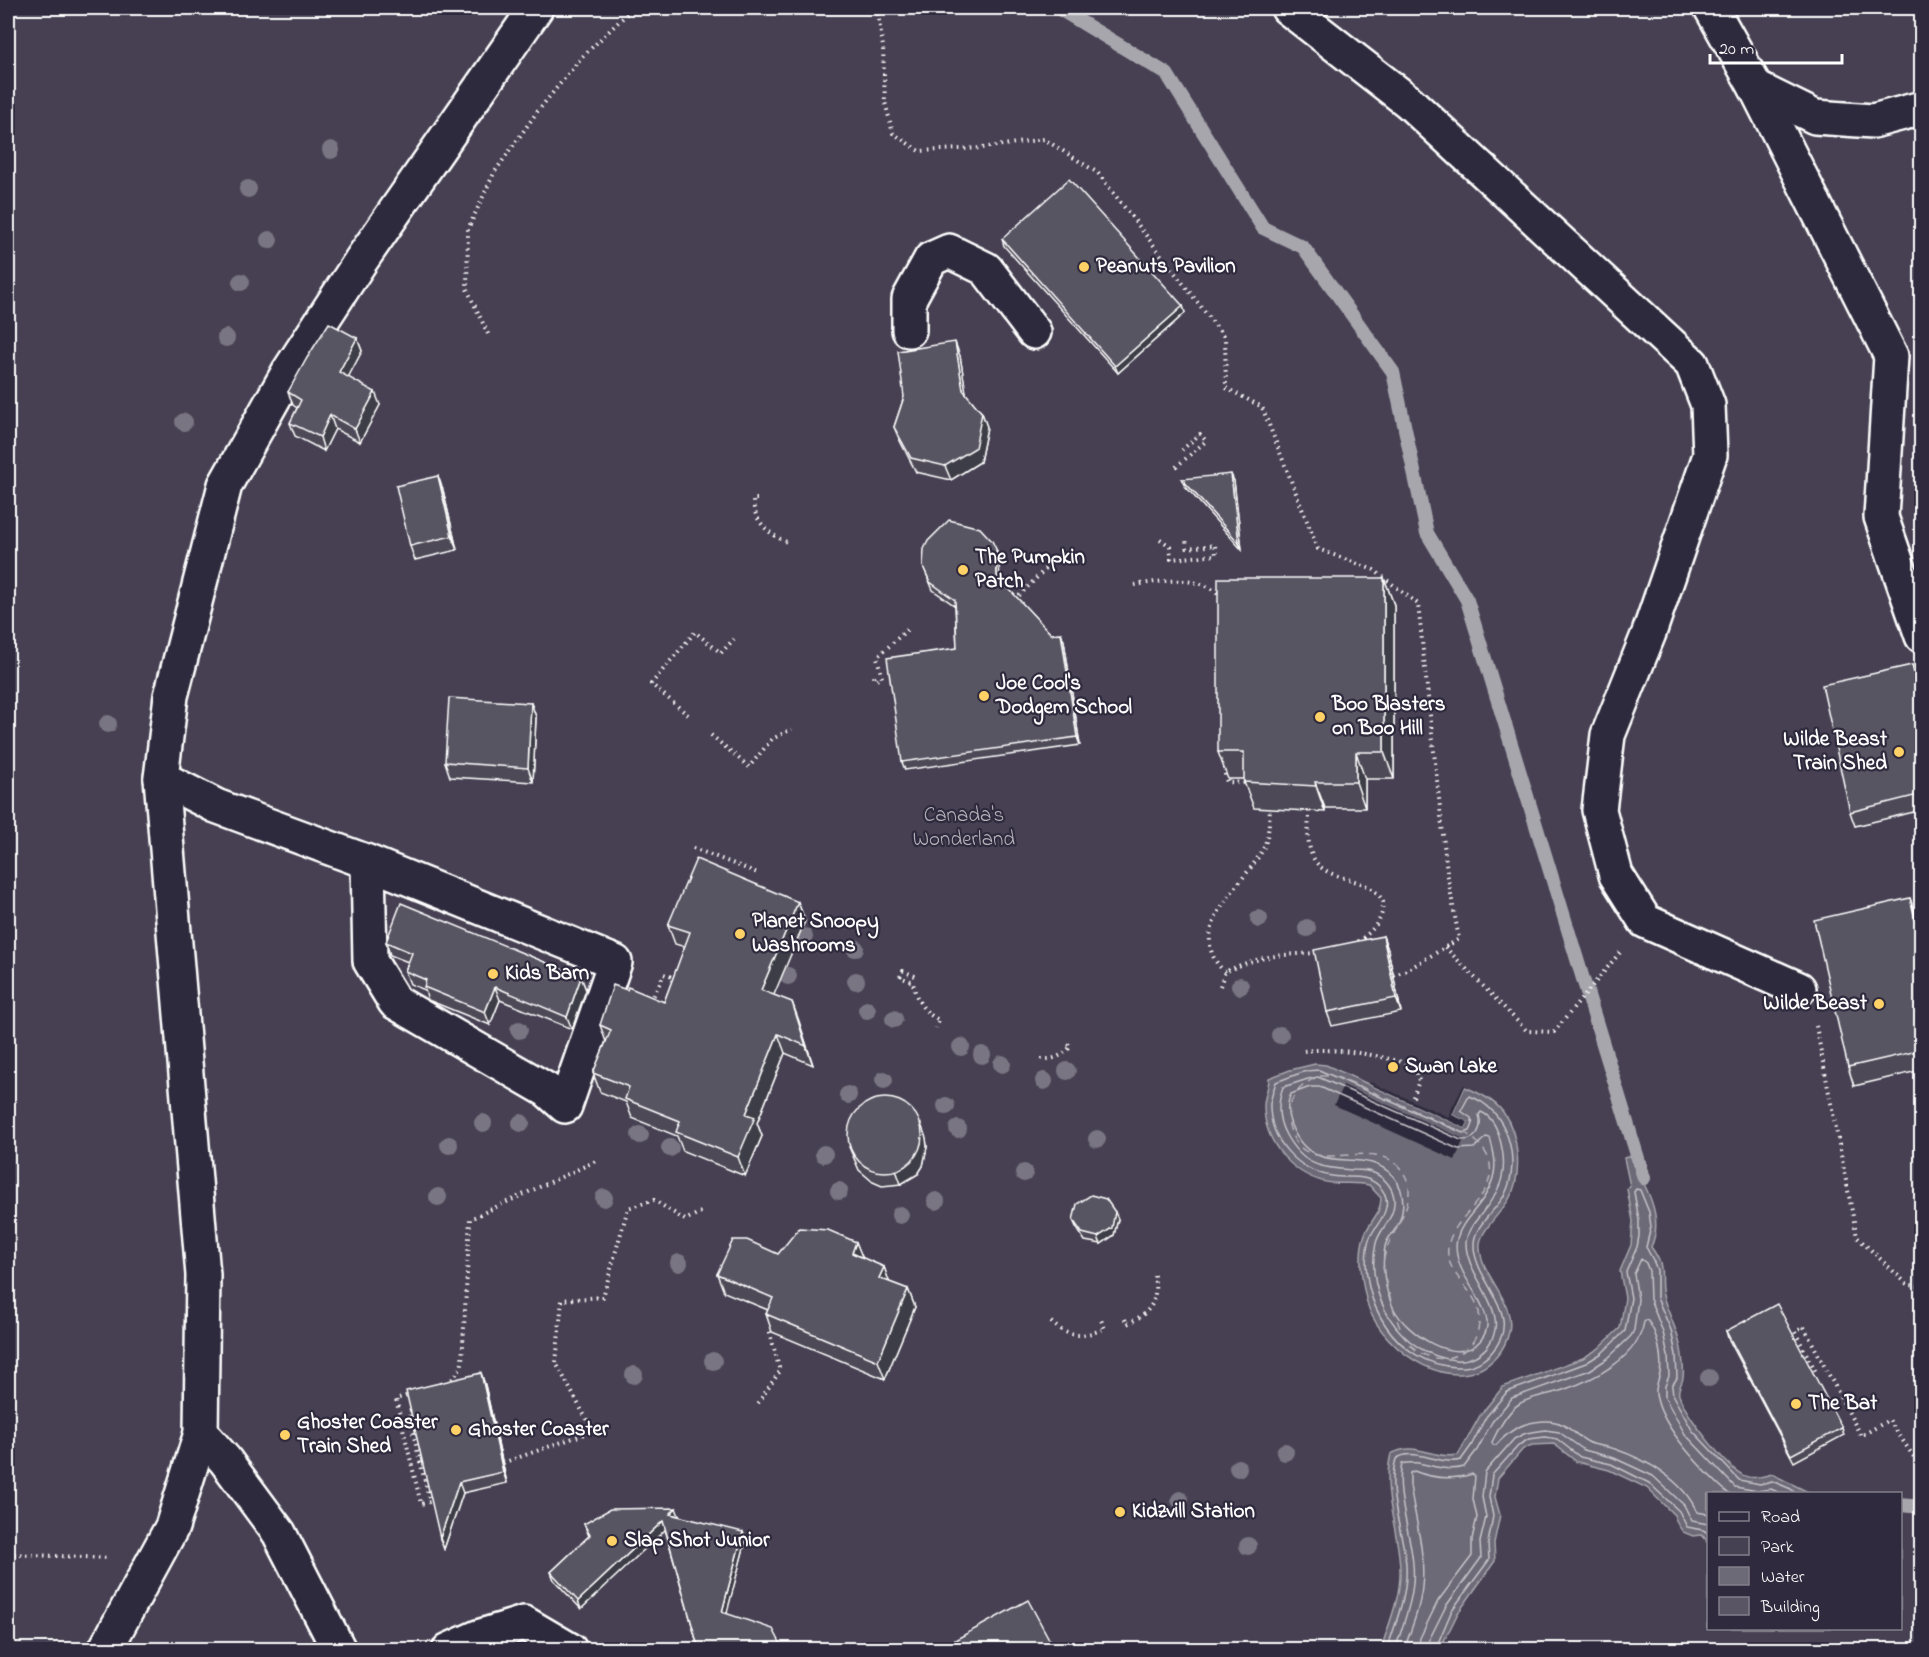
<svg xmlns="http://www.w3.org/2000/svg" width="1929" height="1657" viewBox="0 0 1929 1657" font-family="'Indie Flower',sans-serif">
<rect width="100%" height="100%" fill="#2f2a3d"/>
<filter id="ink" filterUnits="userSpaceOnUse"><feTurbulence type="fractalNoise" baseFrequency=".0167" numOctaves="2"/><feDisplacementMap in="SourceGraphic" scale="12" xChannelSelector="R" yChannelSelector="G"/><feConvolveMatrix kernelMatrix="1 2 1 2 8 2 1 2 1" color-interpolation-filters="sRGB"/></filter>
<g filter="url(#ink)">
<path fill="#464152" stroke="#a2a0a8" stroke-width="1.5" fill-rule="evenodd" d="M8 8H1921V1649L8 1650ZM1708 1494H1900V1628H1708Z"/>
<g fill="#6d6a77" stroke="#a7a6ad" stroke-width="1.5">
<path d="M1315 1064 1326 1065 1465 1128 1468 1122 1452 1115 1465 1087C1479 1093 1494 1100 1503 1112 1519 1134 1523 1175 1509 1199 1502 1212 1481 1230 1480 1244 1478 1274 1516 1299 1509 1332 1507 1341 1503 1349 1497 1356 1457 1402 1383 1351 1368 1306 1362 1285 1357 1255 1365 1234 1370 1221 1381 1214 1381 1198L1369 1185C1357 1182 1344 1184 1332 1183 1295 1178 1264 1144 1264 1106 1264 1096 1269 1088 1269 1078L1290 1070Z"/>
<path d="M1630 1156 1635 1160C1634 1169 1639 1175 1643 1182 1654 1203 1661 1225 1651 1247 1669 1271 1657 1277 1664 1299 1670 1318 1680 1335 1682 1355 1683 1362 1684 1371 1683 1378 1682 1385 1677 1388 1679 1395 1685 1414 1724 1464 1741 1474 1750 1480 1762 1477 1772 1474L1810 1493 1708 1494V1542L1702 1535 1693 1536 1683 1532 1678 1525 1674 1515 1647 1488 1609 1470 1577 1462 1554 1444 1532 1445 1523 1449 1498 1478 1495 1497 1500 1515 1494 1543 1495 1561 1458 1613 1440 1649H1381C1389 1623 1401 1597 1400 1569 1399 1530 1381 1493 1391 1454 1416 1440 1433 1460 1458 1455L1481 1414 1503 1387 1583 1358 1598 1349 1620 1328 1625 1298 1620 1271 1631 1245 1633 1221 1627 1189 1630 1186 1624 1158Z"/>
</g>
<g fill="#2f2a3d">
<path d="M1370 1082 1451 1118 1449 1114 1463 1086 1466 1084 1452 1115 1468 1122 1465 1128 1369 1084Z"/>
<path d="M1343 1085 1464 1139 1455 1160 1334 1105Z"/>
</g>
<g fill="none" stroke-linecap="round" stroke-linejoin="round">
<g stroke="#c5c3c9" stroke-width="1.5">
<path d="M1319 1070 1463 1133 1470 1131 1473 1124 1471 1118 1461 1111 1469 1096C1507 1108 1522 1160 1505 1194 1497 1210 1474 1225 1474 1244 1473 1282 1526 1313 1492 1352 1483 1362 1471 1368 1457 1367 1396 1365 1357 1299 1368 1243 1371 1229 1384 1221 1386 1207 1388 1198 1385 1192 1379 1186 1366 1173 1349 1179 1332 1176 1298 1171 1269 1140 1270 1104 1271 1097 1274 1089 1276 1082L1306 1071Z"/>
<path d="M1318 1077 1461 1140C1476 1141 1483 1129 1479 1115L1481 1112C1491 1116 1496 1126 1499 1136 1510 1173 1501 1190 1478 1218 1472 1225 1467 1233 1466 1242 1465 1278 1515 1313 1487 1347 1479 1356 1468 1361 1455 1360 1400 1355 1364 1295 1376 1243 1380 1228 1394 1219 1394 1203 1395 1190 1386 1179 1376 1174 1369 1170 1361 1170 1353 1170 1321 1168 1303 1166 1286 1135 1277 1119 1277 1104 1283 1087L1308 1079Z"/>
<path d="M1310 1087H1320L1458 1149 1474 1148 1486 1137 1490 1138C1494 1152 1497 1165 1493 1178 1483 1216 1437 1226 1465 1276 1473 1290 1484 1305 1487 1321 1488 1329 1485 1335 1480 1341 1457 1368 1406 1333 1394 1309 1385 1292 1381 1266 1385 1247 1386 1240 1390 1236 1394 1231 1405 1215 1407 1192 1393 1176 1362 1142 1314 1183 1291 1125 1287 1114 1286 1104 1291 1094Z"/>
<path d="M1708 1514 1697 1512C1683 1480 1647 1460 1615 1449 1607 1446 1595 1446 1588 1442 1571 1433 1566 1420 1544 1421 1522 1422 1510 1430 1496 1445H1493L1492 1442C1497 1431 1508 1411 1519 1404 1531 1396 1549 1395 1563 1390 1595 1379 1638 1358 1644 1322L1647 1320C1657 1331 1663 1358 1660 1373 1658 1382 1654 1389 1657 1399 1664 1430 1705 1473 1729 1494"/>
<path d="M1387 1650C1396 1621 1408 1594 1406 1564 1403 1531 1386 1492 1396 1459 1413 1446 1439 1466 1461 1460L1471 1446 1486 1417 1507 1392 1586 1363 1602 1353 1625 1331 1631 1298 1626 1272 1637 1247 1639 1236V1220L1634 1192 1636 1189 1640 1190 1649 1212 1651 1227 1646 1247 1653 1260 1657 1270V1298L1671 1330 1676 1355 1677 1378 1672 1386 1673 1396 1692 1430 1739 1480 1760 1484 1772 1481 1791 1489 1796 1494"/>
<path d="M1395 1650C1404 1621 1416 1594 1413 1564 1411 1535 1395 1491 1402 1464 1420 1458 1441 1474 1464 1467L1477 1450 1492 1422 1512 1398 1590 1370 1607 1359 1631 1336 1634 1330 1638 1299 1634 1274 1641 1259 1646 1263 1649 1271 1650 1299 1663 1332 1668 1356 1669 1376 1665 1386V1398L1685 1434 1735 1487 1758 1491 1771 1489 1782 1494"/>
<path d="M1404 1650C1411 1629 1420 1609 1422 1587 1426 1554 1415 1518 1410 1485V1473L1414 1471C1434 1479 1453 1480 1472 1474L1475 1476 1473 1499 1477 1517 1472 1539V1556L1438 1601 1420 1638 1418 1650"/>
<path d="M1427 1650 1428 1642 1446 1606 1481 1558 1480 1542 1486 1517 1482 1497 1485 1472 1514 1439 1526 1433 1545 1430 1559 1432 1584 1450 1614 1458 1653 1476 1684 1505 1692 1521 1708 1524"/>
<path d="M1435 1650 1452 1610 1489 1560 1488 1543 1493 1516 1489 1497 1492 1475 1519 1445 1529 1439 1545 1437 1557 1439 1580 1457 1611 1464 1649 1483 1679 1511 1687 1527 1703 1530 1708 1533"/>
</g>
<g stroke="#a7a6ad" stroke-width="14">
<path d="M1058 8 1167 74 1263 228 1303 247 1393 372 1427 533 1467 600 1644 1178"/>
<path d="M1900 1505 1922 1507"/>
</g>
<path stroke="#b6b4bb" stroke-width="1.5" stroke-dasharray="8 6" stroke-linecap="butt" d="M1320 1076H1331L1346 1080 1467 1134C1476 1140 1483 1147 1488 1157 1501 1192 1460 1211 1450 1239 1437 1276 1485 1289 1479 1324 1478 1331 1476 1339 1471 1344 1462 1355 1448 1360 1434 1358 1422 1355 1412 1349 1405 1338 1398 1328 1383 1277 1383 1265 1385 1232 1427 1200 1400 1168 1371 1133 1305 1183 1290 1129 1287 1119 1288 1107 1293 1098 1299 1087 1309 1080 1320 1076Z"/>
<defs>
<g id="minor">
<path d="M1288 8 1409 102 1692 364 1708 405 1710 455 1649 633 1608 735 1599 810 1616 875 1645 921 1799 989"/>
<path d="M1711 8 1756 88 1815 117 1873 121 1922 108"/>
<path d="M1756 88 1891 356 1881 517 1922 636"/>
<path d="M909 330V299L931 259 949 251 986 269 1034 332"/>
<path d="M161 778 216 806 368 862 615 962 565 1106 547 1090 395 1002 370 961 368 862"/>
<path d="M201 1433 225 1460 279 1533 339 1650"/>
<path d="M105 1650 172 1527 201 1433 203 1275 161 778 171 696 225 485 289 371 362 259 536 8"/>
<path d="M449 1650 478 1637 524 1623 570 1650"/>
</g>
</defs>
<use href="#minor" stroke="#fff" stroke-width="38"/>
<g stroke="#fff" stroke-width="4" stroke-dasharray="1.5 4.5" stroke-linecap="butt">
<path d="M877 8 883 47 885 102 893 133 919 151 982 148 1044 139 1098 173 1225 338 1226 388 1262 407 1318 549 1374 570 1418 604 1447 872 1459 939 1407 970 1390 977"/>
<path d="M488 334 467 289 468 229 494 173 537 112 581 58 633 8"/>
<path d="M1176 467 1206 441 1200 434 1182 450"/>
<path d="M757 499H753C753 521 769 535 789 543"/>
<path d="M1160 539 1170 546 1171 559 1216 555 1215 545 1187 548 1186 538"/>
<path d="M1135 585C1160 581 1201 574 1220 596"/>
<path d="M1015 600 1052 562"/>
<path d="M874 676 875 680 882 678 877 657 909 628"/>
<path d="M688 715 651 684 695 632 721 653 734 639"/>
<path d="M711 735 749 767 772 739 792 729"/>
<path d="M1225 768V777L1227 782 1250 783"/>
<path d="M1309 811C1309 824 1307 837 1310 849 1319 887 1369 871 1383 902 1384 921 1370 933 1356 943"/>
<path d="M693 848 760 874"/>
<path d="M1445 947 1527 1031 1554 1032 1622 950"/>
<path d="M1225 972C1181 931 1245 884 1263 849 1269 837 1269 822 1270 808"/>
<path d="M915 976 903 971 900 977 913 982C915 999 924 1013 939 1020L936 1028"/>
<path d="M1220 986 1225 972C1260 955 1279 955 1317 953"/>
<path d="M650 998 652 999 664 974 677 979"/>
<path d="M1816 1026 1857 1237 1907 1284 1922 1287"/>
<path d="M1304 1051C1335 1047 1386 1056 1415 1066L1419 1081 1412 1100"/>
<path d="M1041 1059C1054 1060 1063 1056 1071 1046L1068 1044"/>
<path d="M1125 1319 1127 1324C1154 1311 1159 1299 1153 1271"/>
<path d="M1051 1322C1070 1339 1081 1337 1105 1329L1101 1320"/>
<path d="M1812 1374 1816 1372 1795 1332 1804 1327 1861 1436 1889 1420 1922 1469"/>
<path d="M448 1384 461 1368 462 1363 470 1219 598 1160"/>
<path d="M412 1394 396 1399 421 1504 430 1502 408 1412 412 1410"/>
<path d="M758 1403 780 1371 769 1330"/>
<path d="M503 1463 593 1431 556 1363 562 1300 603 1297 628 1208 654 1200 685 1220 701 1212"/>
<path d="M8 1554 109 1558"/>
</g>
<use href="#minor" stroke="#2f2a3d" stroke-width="33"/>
</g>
<g fill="#797582">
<circle cx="331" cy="150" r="9"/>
<circle cx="248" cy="189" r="9"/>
<circle cx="269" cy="240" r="9"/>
<circle cx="241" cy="282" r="9"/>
<circle cx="226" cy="338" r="9"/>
<circle cx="184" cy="422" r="9"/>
<circle cx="108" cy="724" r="9"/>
<circle cx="1259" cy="919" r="9"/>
<circle cx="1307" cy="928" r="9"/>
<circle cx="804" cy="937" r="9"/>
<circle cx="855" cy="948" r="9"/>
<circle cx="788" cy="976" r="9"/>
<circle cx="856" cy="981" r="9"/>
<circle cx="1240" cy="986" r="9"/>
<circle cx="867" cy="1010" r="9"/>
<circle cx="894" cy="1019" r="9"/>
<circle cx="519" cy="1030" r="9"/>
<circle cx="1280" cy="1035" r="9"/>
<circle cx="961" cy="1047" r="9"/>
<circle cx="982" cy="1055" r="9"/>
<circle cx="1002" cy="1064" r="9"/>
<circle cx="1067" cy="1071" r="9"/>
<circle cx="884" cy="1080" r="9"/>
<circle cx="1044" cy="1081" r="9"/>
<circle cx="848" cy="1095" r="9"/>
<circle cx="946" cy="1106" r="9"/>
<circle cx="483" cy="1123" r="9"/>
<circle cx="521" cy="1123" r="9"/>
<circle cx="958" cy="1129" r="9"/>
<circle cx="640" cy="1135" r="9"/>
<circle cx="1097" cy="1139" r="9"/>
<circle cx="449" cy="1145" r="9"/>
<circle cx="670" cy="1148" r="9"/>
<circle cx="824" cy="1154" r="9"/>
<circle cx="1024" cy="1173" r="9"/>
<circle cx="839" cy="1191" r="9"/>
<circle cx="438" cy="1197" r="9"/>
<circle cx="604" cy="1198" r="9"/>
<circle cx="936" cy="1201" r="9"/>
<circle cx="900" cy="1215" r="9"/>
<circle cx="679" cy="1263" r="9"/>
<circle cx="713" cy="1361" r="9"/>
<circle cx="634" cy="1375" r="9"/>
<circle cx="1709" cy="1378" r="9"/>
<circle cx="1285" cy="1452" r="9"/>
<circle cx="1238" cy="1468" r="9"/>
<circle cx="1180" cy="1500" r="9"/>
<circle cx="1248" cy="1546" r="9"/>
</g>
<g fill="#4d4956" stroke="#fff" stroke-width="1.5">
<path d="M1002 239 1183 306 1185 313 1118 373 1004 246Z"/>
<path d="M357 338 362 351 348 377 380 405 360 442 335 429 324 451 295 436 290 423 297 408 293 405 288 392Z"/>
<path d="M960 356 966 394 982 413 987 427 980 462 951 480 916 472 900 441 894 427 904 397Z"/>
<path d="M438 476 443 490 457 550 415 560 410 546Z"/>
<path d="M1182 479 1234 481 1242 550 1185 486Z"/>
<path d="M999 557V579L1051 634 1061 633 1064 641 1080 745 905 770 902 762 957 648 955 606 933 590 923 566Z"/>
<path d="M1384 578 1394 605V779H1365V808H1325V812L1254 808 1244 782V779H1228L1218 752Z"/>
<path d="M1918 679 1922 695V810L1855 826 1850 812Z"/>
<path d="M531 703 536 717 533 782 450 777 445 762Z"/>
<path d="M798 902 805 921 773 995 792 1002 813 1065 785 1053 757 1123 762 1136 745 1176 683 1151 677 1136 632 1118 626 1102 600 1092 593 1073 606 1042 600 1025 627 990 664 1002 685 947 675 944 668 925Z"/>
<path d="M1917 917 1922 937V1070L1854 1086 1848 1067Z"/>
<path d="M1383 936 1388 950 1401 1012 1332 1026 1327 1012Z"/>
<path d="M386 942 581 977 586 990 572 1029 500 1000 490 1025 433 1002 428 1000 425 990 410 984 405 971 408 962 390 955Z"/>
<path d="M926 1138 927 1147 923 1166 918 1174 901 1184 882 1186 873 1182 859 1170 849 1147Z"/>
<path d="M1118 1219 1114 1235 1101 1244 1085 1241 1076 1227 1073 1220Z"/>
<path d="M856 1242 862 1258 884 1267 889 1282 908 1289 915 1307 885 1379 772 1332 766 1314 768 1310 724 1292 717 1274 778 1254Z"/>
<path d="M1726 1331 1842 1428 1844 1435 1794 1462 1728 1338Z"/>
<path d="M481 1373 485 1385 507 1483 463 1493 444 1549 440 1538Z"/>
<path d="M679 1517 746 1540 726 1614 699 1650 665 1529 581 1609 554 1580 551 1572 589 1536 584 1524Z"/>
</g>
<g fill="#3e3c46" stroke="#fff" stroke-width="1.5">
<path d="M1183 306 1185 313 1118 373 1115 366Z"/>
<path d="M357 338 362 351 344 385 339 372Z"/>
<path d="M955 342 960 356 968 404 963 390Z"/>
<path d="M375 392 380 405 360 442 355 429Z"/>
<path d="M982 413 987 427 980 462 951 480 945 466Z"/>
<path d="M330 415 335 429 324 451 320 437Z"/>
<path d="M1231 474 1234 481 1242 550 1239 543Z"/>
<path d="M438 476 443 490 457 550 452 536Z"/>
<path d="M996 549 999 557 1000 584 997 576Z"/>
<path d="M1384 578 1394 605V779L1384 752Z"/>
<path d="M1061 633 1064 641 1080 745 1077 737Z"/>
<path d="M1912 665 1918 679 1922 695V702Z"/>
<path d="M531 703 536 717 533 782 528 768Z"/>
<path d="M1356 752 1365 779V808L1356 782Z"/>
<path d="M1315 782 1325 808V812L1316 786Z"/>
<path d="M1910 898 1917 917 1922 937V948Z"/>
<path d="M798 902 805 921 768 1009 761 990Z"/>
<path d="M1383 936 1388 950 1401 1012 1396 998Z"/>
<path d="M581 977 586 990 572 1029 567 1017Z"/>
<path d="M495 987 500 1000 490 1025 485 1012Z"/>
<path d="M792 1002 799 1021 813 1065 806 1046Z"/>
<path d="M778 1034 785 1053 757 1123 762 1136 745 1176 738 1157 746 1114Z"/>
<path d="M921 1124 926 1138 927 1147 923 1166 918 1174 901 1184 896 1170Z"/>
<path d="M1115 1212 1118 1219 1114 1235 1101 1244 1098 1237Z"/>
<path d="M856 1242 863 1259 852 1253Z"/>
<path d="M884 1267 890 1284 879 1278Z"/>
<path d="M908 1289 915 1307 885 1379 878 1361Z"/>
<path d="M481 1373 485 1385 507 1483 503 1472Z"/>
<path d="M459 1482 463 1493 444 1549 440 1538Z"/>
<path d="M676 1508 679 1516 670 1514Z"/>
<path d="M663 1521 666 1529 581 1609 578 1601Z"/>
<path d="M743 1532 746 1540 725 1620 722 1612Z"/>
</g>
<g fill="#595564" stroke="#fff" stroke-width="1.5">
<path d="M1069 179 1183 306 1115 366 1002 239Z"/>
<path d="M329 323 357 338 339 372 375 392 355 429 330 415 320 437 290 423 301 400 288 392 307 358Z"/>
<path d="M955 342 963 390 982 413 975 448 945 466 911 458 894 427 904 397 898 351Z"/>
<path d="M1231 474 1239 543 1182 479Z"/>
<path d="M438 476 452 536 410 546 396 486Z"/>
<path d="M949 520 980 528 992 541 996 549 997 576 1051 634 1061 633 1077 737 902 762 887 658 957 648 955 600 930 582 923 566 924 549 928 541Z"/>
<path d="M1218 578H1384V752H1356V782H1315L1316 786 1244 782V752H1218Z"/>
<path d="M1912 665 1922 702V794L1850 812 1822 685Z"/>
<path d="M449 698 531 703 528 768 445 762Z"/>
<path d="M696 859 798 902 761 990 792 1002 806 1046 778 1034 746 1114 755 1117 738 1157 676 1132 680 1121 625 1099 629 1087 593 1073 611 1030 600 1025 613 985 627 990 628 987 664 1002 690 932 668 925Z"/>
<path d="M1910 898 1922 948V1050L1848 1067 1814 920Z"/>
<path d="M401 903 581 977 567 1017 495 987 485 1012 424 987 426 980 405 971 412 953 386 942Z"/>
<path d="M1383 936 1396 998 1327 1012 1314 950Z"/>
<circle cx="885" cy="1135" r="37"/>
<path d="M1091 1195 1106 1199 1115 1212 1112 1228 1098 1237 1082 1233 1073 1220 1077 1204Z"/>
<path d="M799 1228 828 1230 856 1242 852 1253 884 1267 879 1278 908 1289 878 1361 766 1314 773 1298 717 1274 733 1240H747L778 1254Z"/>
<path d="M1777 1304 1842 1428 1791 1455 1726 1331Z"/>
<path d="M481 1373 503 1472 459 1482 440 1538 406 1391Z"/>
<path d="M676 1508 670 1514 743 1532 722 1612 773 1629 784 1650H699L663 1521 578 1601 551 1572 590 1535 584 1524 610 1509Z"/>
<path d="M1028 1600 1055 1650H958L953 1641Z"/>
</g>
</g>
<g fill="#ffd166" stroke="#2f2a3d" stroke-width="2">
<circle cx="1084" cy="267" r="6"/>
<circle cx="963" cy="570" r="6"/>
<circle cx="984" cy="696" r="6"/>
<circle cx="1320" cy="717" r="6"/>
<circle cx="1899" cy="752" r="6"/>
<circle cx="740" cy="934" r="6"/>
<circle cx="493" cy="974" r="6"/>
<circle cx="1879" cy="1004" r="6"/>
<circle cx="1393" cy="1067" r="6"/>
<circle cx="1796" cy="1404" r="6"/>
<circle cx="456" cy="1430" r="6"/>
<circle cx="285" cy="1435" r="6"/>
<circle cx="1120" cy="1512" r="6"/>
<circle cx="612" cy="1541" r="6"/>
</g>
<g text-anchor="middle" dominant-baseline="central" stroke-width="4.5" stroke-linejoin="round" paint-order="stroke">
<g font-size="21" font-weight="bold" fill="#fff" stroke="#2f2a3d" text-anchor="start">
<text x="1096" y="267">Peanuts Pavilion</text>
<text x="975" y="558">The Pumpkin<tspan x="975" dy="24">Patch</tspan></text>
<text x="996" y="684">Joe Cool's<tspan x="996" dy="24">Dodgem School</tspan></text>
<text x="1332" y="705">Boo Blasters<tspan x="1332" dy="24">on Boo Hill</tspan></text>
<text x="1887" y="740" text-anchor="end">Wilde Beast<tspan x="1887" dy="24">Train Shed</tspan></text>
<text x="752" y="922">Planet Snoopy<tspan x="752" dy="24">Washrooms</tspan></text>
<text x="505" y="974">Kids Barn</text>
<text x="1867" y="1004" text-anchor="end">Wilde Beast</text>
<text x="1405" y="1067">Swan Lake</text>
<text x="1808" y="1404">The Bat</text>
<text x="297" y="1423">Ghoster Coaster<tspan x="297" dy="24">Train Shed</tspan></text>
<text x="468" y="1430">Ghoster Coaster</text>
<text x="1132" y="1512">Kidzvill Station</text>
<text x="624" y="1541">Slap Shot Junior</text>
</g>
<g font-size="21" fill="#b5b3ba" stroke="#2f2a3d">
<text x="964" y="816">Canada's<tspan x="964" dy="24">Wonderland</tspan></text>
</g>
</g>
<rect width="1929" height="1657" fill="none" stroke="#2f2a3d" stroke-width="30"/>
<rect x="15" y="15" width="1899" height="1627" fill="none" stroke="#fff" stroke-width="2" filter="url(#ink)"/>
<rect x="1707" y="1492" width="195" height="138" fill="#2f2a3d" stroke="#827f8b" stroke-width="1.5"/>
<rect x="1719" y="1512" width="30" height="9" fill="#2f2a3d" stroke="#827f8b" stroke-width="1.5"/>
<text x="1761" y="1522" font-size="18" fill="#ffffff">Road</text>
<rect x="1719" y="1537" width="30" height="18" fill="#464152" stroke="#827f8b" stroke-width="1.5"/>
<text x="1761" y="1552" font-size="18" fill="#ffffff">Park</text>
<rect x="1719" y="1567" width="30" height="18" fill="#6d6a77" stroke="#827f8b" stroke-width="1.5"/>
<text x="1761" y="1582" font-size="18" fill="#ffffff">Water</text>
<rect x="1719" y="1597" width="30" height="18" fill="#595564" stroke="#827f8b" stroke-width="1.5"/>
<text x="1761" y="1612" font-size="18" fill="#ffffff">Building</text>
<path d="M1710 54v9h132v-9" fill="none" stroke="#ffffff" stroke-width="3"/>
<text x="1719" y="54" font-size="18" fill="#ffffff" stroke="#2f2a3d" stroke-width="4.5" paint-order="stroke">20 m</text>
</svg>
